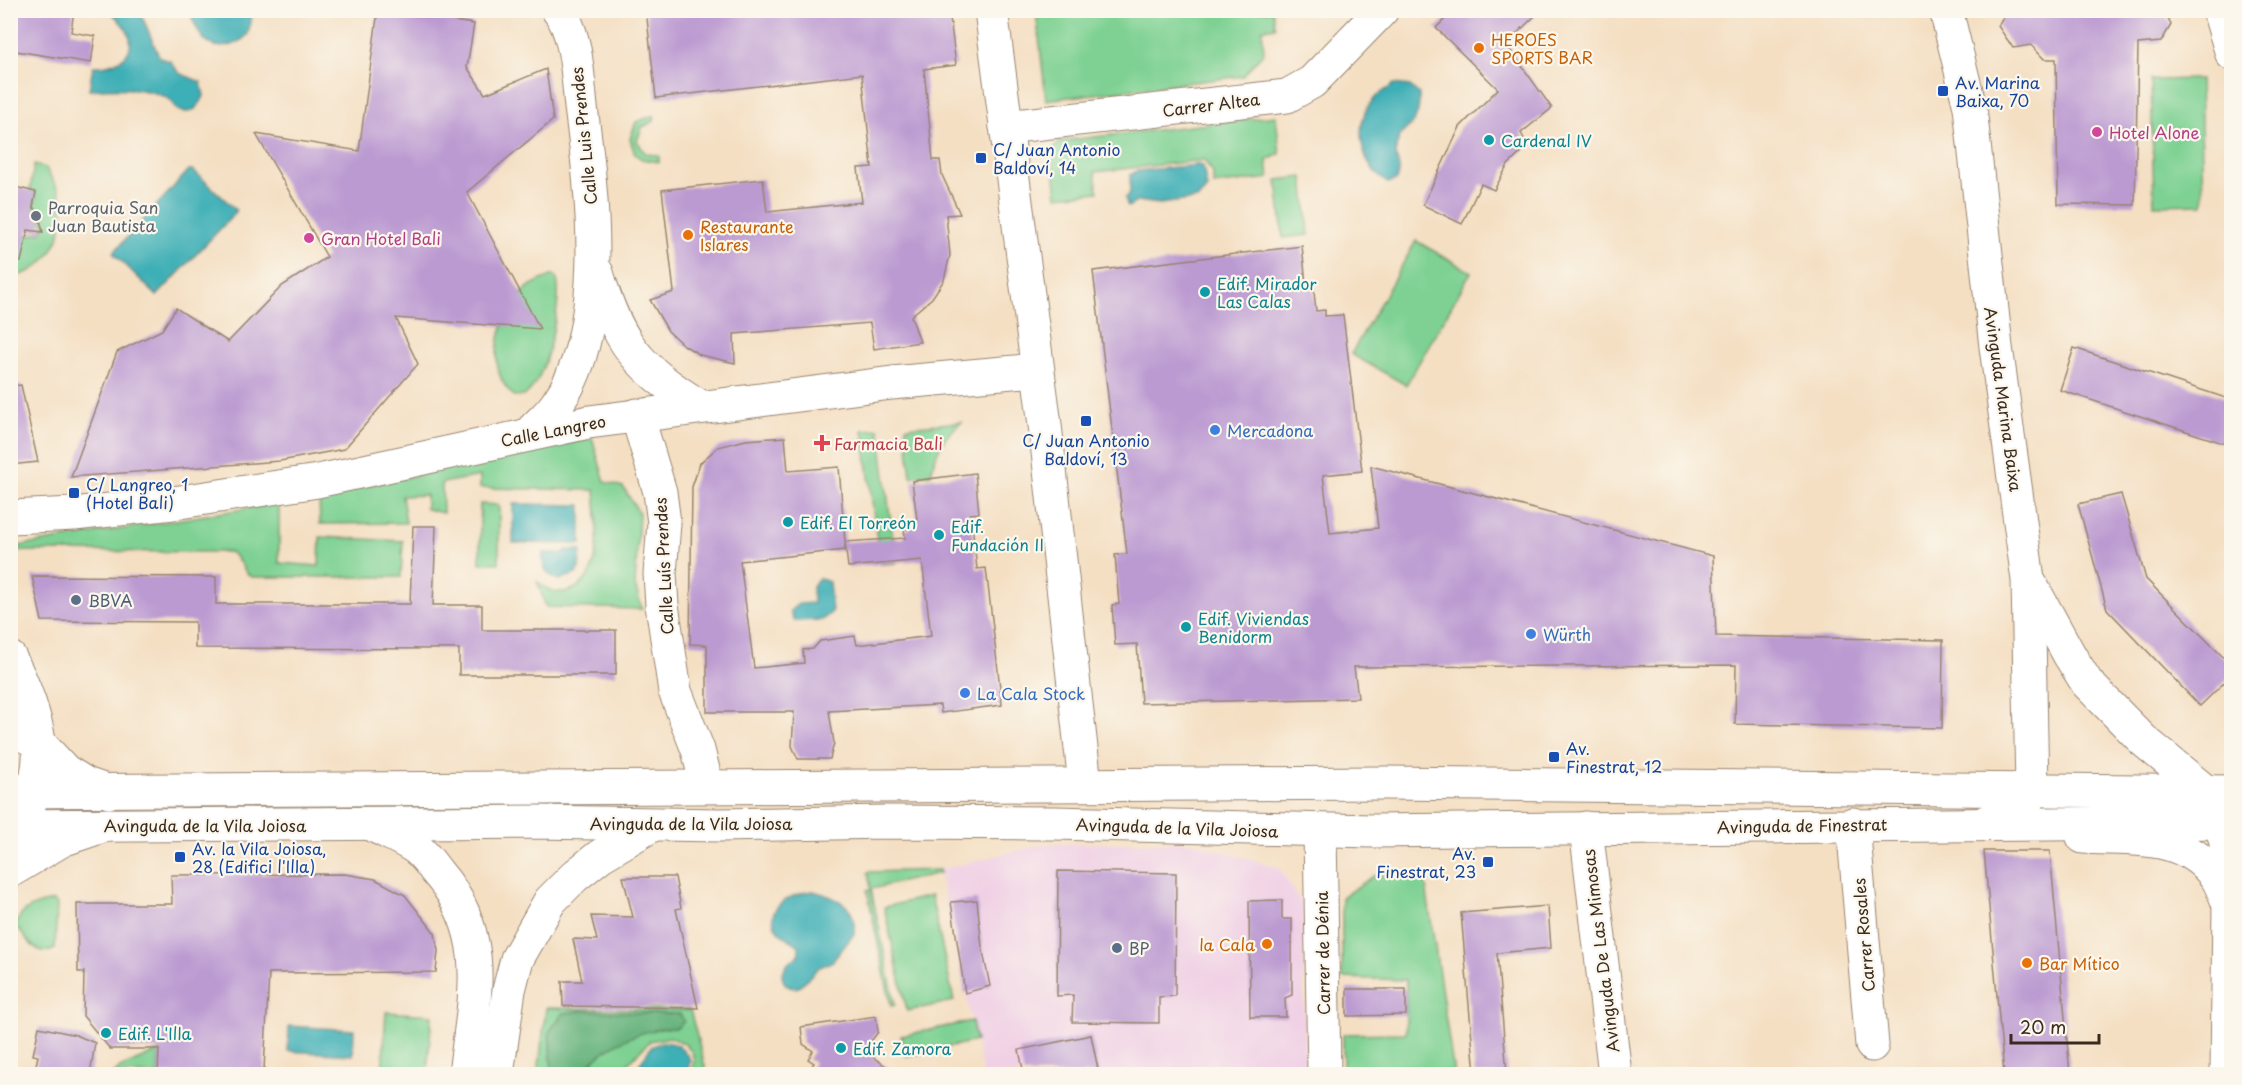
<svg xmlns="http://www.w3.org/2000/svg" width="2242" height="1085" viewBox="0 0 2242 1085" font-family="'Playpen Sans',sans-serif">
<rect width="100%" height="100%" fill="#fbf7ec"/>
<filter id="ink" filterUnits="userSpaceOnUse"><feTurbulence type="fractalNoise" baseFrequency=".0167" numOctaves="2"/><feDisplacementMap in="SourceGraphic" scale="12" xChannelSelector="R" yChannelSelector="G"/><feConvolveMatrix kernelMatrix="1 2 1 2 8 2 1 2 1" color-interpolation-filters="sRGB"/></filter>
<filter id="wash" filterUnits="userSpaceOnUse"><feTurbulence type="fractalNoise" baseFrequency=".008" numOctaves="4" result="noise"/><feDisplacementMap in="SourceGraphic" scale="24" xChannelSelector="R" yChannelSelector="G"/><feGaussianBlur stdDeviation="1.35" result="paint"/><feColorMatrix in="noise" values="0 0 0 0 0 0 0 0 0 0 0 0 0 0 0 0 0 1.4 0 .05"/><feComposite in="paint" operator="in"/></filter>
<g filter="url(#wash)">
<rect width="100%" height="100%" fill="#f4dfc3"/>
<path fill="#f0d0e5" d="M1192 842 1279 868 1303 906 1305 1074H983L939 870 1044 844Z"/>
<g fill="#7ed193" stroke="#5c7e58" stroke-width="1.5">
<path d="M1036 11H1273L1275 27 1262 29 1264 52 1243 76 1046 100Z"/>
<path d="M2200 79 2203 204 2154 205 2151 80Z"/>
<path d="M654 115V121L642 127 637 141 645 153 659 156V162L642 159 635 154 630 139 636 122Z"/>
<path d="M1276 116 1280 154 1267 160 1269 178 1213 185V173L1204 160 1095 172 1098 192 1057 196 1052 151 1060 141Z"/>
<path d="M34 165 46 168C49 176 56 183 59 192 71 226 52 270 15 276L24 236 42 232 45 223 40 221 38 212 33 207 36 192 30 191Z"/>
<path d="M1303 177 1309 235 1283 238 1277 180Z"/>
<path d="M1416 241 1471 272 1406 385 1351 354Z"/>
<path d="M554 275C566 284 549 355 542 370 538 380 533 389 524 396H514C483 369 499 316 525 290 533 282 544 279 554 275Z"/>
<path d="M962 422C943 437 936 451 931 474L911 477 906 427Z"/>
<path d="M879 429 896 563 880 564 863 430Z"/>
<path d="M592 438 605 482 623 487 639 513 635 585 642 609 546 607 537 581C546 590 558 595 571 590 606 577 597 521 595 490L480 488V476L442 483 443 513 426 509V495L402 496 406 523 320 524 319 496Z"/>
<path d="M279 503V563L319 566 320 537 403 541 401 577H252C241 572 241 557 229 552L20 551 18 546Z"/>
<path d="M480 504 499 505V563H480Z"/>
<path d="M939 870 940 873 871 889 895 1005 891 1006 867 890 871 889 868 872Z"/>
<path d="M1424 873 1454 1074H1343V1034L1406 1033V980L1342 978V897L1374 876Z"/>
<path d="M931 896 954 1001 907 1011 884 907Z"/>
<path d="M54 901 57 904 55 949C37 959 26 938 16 926 18 909 39 903 54 901Z"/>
<path d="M546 1008 690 1010 707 1074H692L694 1060 692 1052 685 1044 670 1037 650 1041 617 1074H538Z"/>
<path d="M386 1012 432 1015 427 1074H382Z"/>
<path d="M972 1021 976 1041 906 1056 901 1036Z"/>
<path d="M159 1051 158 1074H114L120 1068Z"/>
</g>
<path fill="#66b37d" stroke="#506e4e" stroke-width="1.5" d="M580 1011 680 1014 684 1021 677 1028C643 1027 601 1046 582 1074H552L549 1032 563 1013Z"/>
<g fill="#3eafb6" stroke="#3c6c6a" stroke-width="1.5">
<path d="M138 10C148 26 152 42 160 58L170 61 179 73 201 82 204 96C200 105 194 113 184 112 174 112 174 102 167 98 145 86 114 88 89 90L93 66C110 67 134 59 130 38 128 28 117 18 110 11Z"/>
<path d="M189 11H253L248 34C237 47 214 53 202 37 196 30 193 19 189 11Z"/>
<path d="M1394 84 1410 86 1419 94C1421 133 1400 122 1396 148 1394 160 1403 166 1397 180L1388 183C1360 167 1351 122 1375 98 1380 93 1388 89 1394 84Z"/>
<path d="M1197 165 1203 166 1207 188 1197 199 1159 204 1138 201 1128 207 1125 198 1130 193V175L1137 171Z"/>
<path d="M189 170H193L236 210 235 213 157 296 113 253Z"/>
<path d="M513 504 581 505V544L513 543Z"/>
<path d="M565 550H581L579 568 576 574 559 580C546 575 542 567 543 553H564Z"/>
<path d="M819 578 829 582 832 612 822 620 794 621 790 611 798 604 813 603 812 587Z"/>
<path d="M813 891C836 897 858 905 854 934L833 961 818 968 799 987C788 990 782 983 782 973L788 963 799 955V946C794 940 784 938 779 932 759 907 794 893 813 891Z"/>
<path d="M289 1026 354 1030 353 1055 288 1051Z"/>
<path d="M662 1042C675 1042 684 1048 690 1060L687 1074H633L651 1047Z"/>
</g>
<g id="blocks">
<g fill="#bb9ad1" fill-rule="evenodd">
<path d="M10 10H74L71 32 95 36 91 63 10 50Z"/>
<path d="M378 10 474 24 467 67 485 94 546 69 553 120 467 192 540 329 396 318 418 364 344 449 280 461 71 477 117 352 162 330 176 308 228 342 282 286 327 257 256 134 359 151Z"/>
<path d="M646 10H949L956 65 924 69 933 160H940L942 175 960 214 946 215 950 255 944 280 932 298 911 316 920 342 874 349 870 323 734 334 735 363 700 355 682 344 668 331 650 300 674 292 662 190 763 179 767 212 862 202 858 168 872 167 862 74 656 98Z"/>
<path d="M1454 10H1541L1506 44 1552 108 1521 133 1528 146 1508 165 1494 190 1481 184 1462 224 1423 205 1460 127 1498 89 1436 28Z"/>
<path d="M2008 10H2163L2171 25 2161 42 2138 44 2135 205 2058 204 2056 59H2044L2031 45 2013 48 1998 26Z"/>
<path d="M10 183 15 187 36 192 33 207 38 212 43 232 28 230 21 262 10 261Z"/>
<path d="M1302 246 1306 283H1313L1316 311 1325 310V316L1343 315 1362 471 1323 475 1330 533 1378 528 1371 466 1713 556 1716 636 1943 640 1942 728 1735 724 1736 665 1354 667 1358 698 1141 703 1137 644 1115 645 1112 605 1119 604 1115 555 1127 554 1093 271Z"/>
<path d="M2074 348 2232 400V446L2060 390Z"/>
<path d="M21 385 38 462 10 465V386Z"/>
<path d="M785 437 788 471 839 467 845 542 905 538 904 529H910L909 520 917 519 912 481 975 473 979 513 971 514 977 569 986 568 1002 705 941 713 940 705 829 711 834 743 830 759H798L792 746 794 712H707V645L690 644 692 487 700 463 718 447 746 440ZM845 543 848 567 922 560 931 636 857 645 855 636 820 641 813 649 803 650 804 663 754 668 740 561 845 550Z"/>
<path d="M2121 494 2146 579 2232 666V675L2200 706 2107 609 2078 504Z"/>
<path d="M413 526H436L433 605H482V630H616V675H459V649L195 648V622L42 621 32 576 216 577V604H410Z"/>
<path d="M1984 851H2050L2070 1074H2004Z"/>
<path d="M1058 871 1176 873 1175 996 1159 997V1023L1072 1022 1073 995 1057 996Z"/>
<path d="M345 874 375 879 405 895 435 933 438 951 436 972 269 973 264 1070 227 1068 226 1074H158L159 1049H110L83 1016 84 972H78L77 904H172L171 875Z"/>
<path d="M623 877H675L681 908 676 909 698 1008 563 1006 562 981H582L573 939 597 940 591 916 633 917Z"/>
<path d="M977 900 982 947 990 986 965 993 951 902Z"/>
<path d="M1282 900V919H1292V995L1285 998 1286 1017H1250L1249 901Z"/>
<path d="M1548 906 1551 948 1497 953 1507 1074H1475L1461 913Z"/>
<path d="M1347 989H1406V1015L1347 1016Z"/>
<path d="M876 1016 878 1032 869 1044 878 1051 873 1057 897 1074H806L814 1063 808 1059 813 1051 803 1044 801 1027Z"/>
<path d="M39 1027 76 1035 95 1043 90 1074H34L38 1056 33 1055Z"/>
<path d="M1091 1035 1099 1074H1024L1019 1050Z"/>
</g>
</g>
</g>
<g filter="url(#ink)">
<use href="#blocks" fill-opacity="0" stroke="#988470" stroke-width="1.5"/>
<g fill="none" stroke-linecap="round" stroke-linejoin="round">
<defs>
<g id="street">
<path d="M991 10 1045 425 1085 784"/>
<path d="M1946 10 1970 107 1996 347 2028 580 2032 791 2024 806 1984 823"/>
<path d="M2219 10 2232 54"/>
<path d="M1006 127 1287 96 1312 82 1382 10"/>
<path d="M597 273C618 344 638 368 701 407"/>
<path d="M637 415 660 492 664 523 660 574 662 605 675 691 698 750 707 786"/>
<path d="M528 435C537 425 548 416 556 405 610 332 592 192 581 107 578 80 577 32 558 10"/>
<path d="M10 517 74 514 173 503 318 481 589 422 892 383 1036 370"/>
<path d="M2031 585 2070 656 2087 683 2143 740 2206 792 2214 806 2226 841 2229 904 2227 1074"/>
<path d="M10 658C23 683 35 713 39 742 42 773 26 822 10 849"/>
<path d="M10 728 39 743 65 771 86 784 109 792"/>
<path d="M371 824C385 832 402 838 416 848 424 854 431 864 437 872 492 935 474 1000 465 1074"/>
<path d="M1853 824 1872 1045"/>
<path d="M1586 828 1615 1074"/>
<path d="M1320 831 1324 1074"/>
<path d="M2083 837C2130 840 2180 832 2213 873 2220 880 2224 893 2228 902"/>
<path d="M10 871 62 840 100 827"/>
<path d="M497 1074 509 990 517 959 550 901 575 876 600 856 652 825"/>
</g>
<g id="secondary">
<path d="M10 791 1386 783 2232 792"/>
<path d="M10 826 535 822 721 825 887 822 1055 823 1372 831 2232 822"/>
</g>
</defs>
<use href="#street" stroke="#988470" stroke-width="35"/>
<use href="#secondary" stroke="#988470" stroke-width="35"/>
<use href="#street" stroke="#fff" stroke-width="33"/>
<use href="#secondary" stroke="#fff" stroke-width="33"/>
</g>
</g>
<g fill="#e8710a" stroke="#fbf7ec" stroke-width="2">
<circle cx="1479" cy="48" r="6"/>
<circle cx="688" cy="235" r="6"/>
<circle cx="1267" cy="944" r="6"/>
<circle cx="2027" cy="963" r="6"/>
</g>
<g fill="#1a4fb4" stroke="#fbf7ec" stroke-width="2">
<rect x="1937" y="85" width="12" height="12" rx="3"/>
<rect x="975" y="152" width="12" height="12" rx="3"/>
<rect x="1080" y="415" width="12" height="12" rx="3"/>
<rect x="68" y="487" width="12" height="12" rx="3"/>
<rect x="1548" y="751" width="12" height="12" rx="3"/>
<rect x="174" y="851" width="12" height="12" rx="3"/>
<rect x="1482" y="856" width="12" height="12" rx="3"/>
</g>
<g fill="#d1479c" stroke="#fbf7ec" stroke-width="2">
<circle cx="2097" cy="132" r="6"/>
<circle cx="309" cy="238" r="6"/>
</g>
<g fill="#0f9aa8" stroke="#fbf7ec" stroke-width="2">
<circle cx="1489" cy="140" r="6"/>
<circle cx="1205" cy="292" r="6"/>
<circle cx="788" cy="522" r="6"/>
<circle cx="939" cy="535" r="6"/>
<circle cx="1186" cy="627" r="6"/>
<circle cx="106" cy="1033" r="6"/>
<circle cx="841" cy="1048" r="6"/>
</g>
<circle fill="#6b7280" stroke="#fbf7ec" stroke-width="2" cx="36" cy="216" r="6"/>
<g fill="#3f7fe0" stroke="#fbf7ec" stroke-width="2">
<circle cx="1215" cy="430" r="6"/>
<circle cx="1531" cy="634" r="6"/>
<circle cx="965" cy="693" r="6"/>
</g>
<path fill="#e0444e" stroke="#fbf7ec" stroke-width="2" d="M819 434h6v6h6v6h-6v6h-6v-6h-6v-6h6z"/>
<g fill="#5c6f8a" stroke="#fbf7ec" stroke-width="2">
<circle cx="76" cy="600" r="6"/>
<circle cx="1117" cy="948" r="6"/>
</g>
<g text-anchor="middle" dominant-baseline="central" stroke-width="4.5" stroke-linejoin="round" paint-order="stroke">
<g font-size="16" fill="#c56008" stroke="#fbf7ec" text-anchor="start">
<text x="1491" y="39">HEROES<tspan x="1491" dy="18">SPORTS BAR</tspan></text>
<text x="700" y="226">Restaurante<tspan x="700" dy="18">Islares</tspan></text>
<text x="1255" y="944" text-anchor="end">la Cala</text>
<text x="2039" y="963">Bar Mítico</text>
</g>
<g font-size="16" fill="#164399" stroke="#fbf7ec" text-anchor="start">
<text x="1955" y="82">Av. Marina<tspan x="1955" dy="18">Baixa, 70</tspan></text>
<text x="993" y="149">C/ Juan Antonio<tspan x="993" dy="18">Baldoví, 14</tspan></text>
<text x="1086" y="440" text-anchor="middle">C/ Juan Antonio<tspan x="1086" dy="18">Baldoví, 13</tspan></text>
<text x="86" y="484">C/ Langreo, 1<tspan x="86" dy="18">(Hotel Bali)</tspan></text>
<text x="1566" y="748">Av.<tspan x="1566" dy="18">Finestrat, 12</tspan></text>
<text x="192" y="848">Av. la Vila Joiosa,<tspan x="192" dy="18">28 (Edifici l'Illa)</tspan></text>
<text x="1476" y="853" text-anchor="end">Av.<tspan x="1476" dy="18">Finestrat, 23</tspan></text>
</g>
<g font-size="16" fill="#3b2a1e" stroke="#fbf7ec">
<text transform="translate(1211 104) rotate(-7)">Carrer Altea</text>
<text transform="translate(583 136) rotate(-96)">Calle Luis Prendes</text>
<text transform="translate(2004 399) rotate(82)">Avinguda Marina Baixa</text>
<text transform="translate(553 430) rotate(-11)">Calle Langreo</text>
<text transform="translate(663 566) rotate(-93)">Calle Luís Prendes</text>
<text x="691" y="823">Avinguda de la Vila Joiosa</text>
<text x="205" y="825">Avinguda de la Vila Joiosa</text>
<text transform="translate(1802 825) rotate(-1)">Avinguda de Finestrat</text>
<text transform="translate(1177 827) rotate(2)">Avinguda de la Vila Joiosa</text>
<text transform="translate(1863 935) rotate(-95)">Carrer Rosales</text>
<text transform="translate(1600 951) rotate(-97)">Avinguda De Las Mimosas</text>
<text transform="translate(1322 953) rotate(-91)">Carrer de Dénia</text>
</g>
<g font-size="16" fill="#b23c85" stroke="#fbf7ec" text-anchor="start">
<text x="2109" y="132">Hotel Alone</text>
<text x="321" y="238">Gran Hotel Bali</text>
</g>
<g font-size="16" fill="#0d838f" stroke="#fbf7ec" text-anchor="start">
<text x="1501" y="140">Cardenal IV</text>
<text x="1217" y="283">Edif. Mirador<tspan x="1217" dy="18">Las Calas</tspan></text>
<text x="800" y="522">Edif. El Torreón</text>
<text x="951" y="526">Edif.<tspan x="951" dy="18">Fundación II</tspan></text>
<text x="1198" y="618">Edif. Viviendas<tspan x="1198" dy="18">Benidorm</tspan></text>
<text x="118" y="1033">Edif. L'Illa</text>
<text x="853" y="1048">Edif. Zamora</text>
</g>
<g font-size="16" fill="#5b616d" stroke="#fbf7ec" text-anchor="start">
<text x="48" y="207">Parroquia San<tspan x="48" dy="18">Juan Bautista</tspan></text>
</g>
<g font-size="16" fill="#366cbe" stroke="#fbf7ec" text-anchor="start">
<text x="1227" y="430">Mercadona</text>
<text x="1543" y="634">Würth</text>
<text x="977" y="693">La Cala Stock</text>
</g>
<g font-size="16" fill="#be3a42" stroke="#fbf7ec" text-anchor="start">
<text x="834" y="443">Farmacia Bali</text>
</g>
<g font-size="16" fill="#4e5e75" stroke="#fbf7ec" text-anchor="start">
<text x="88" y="600">BBVA</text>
<text x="1129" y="948">BP</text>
</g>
</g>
<rect width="2242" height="1085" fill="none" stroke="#fbf7ec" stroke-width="36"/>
<path d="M2011 1034v9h88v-9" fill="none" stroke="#3b2a1e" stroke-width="3"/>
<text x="2020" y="1034" font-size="18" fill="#3b2a1e" stroke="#fbf7ec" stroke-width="4.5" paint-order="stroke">20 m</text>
</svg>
